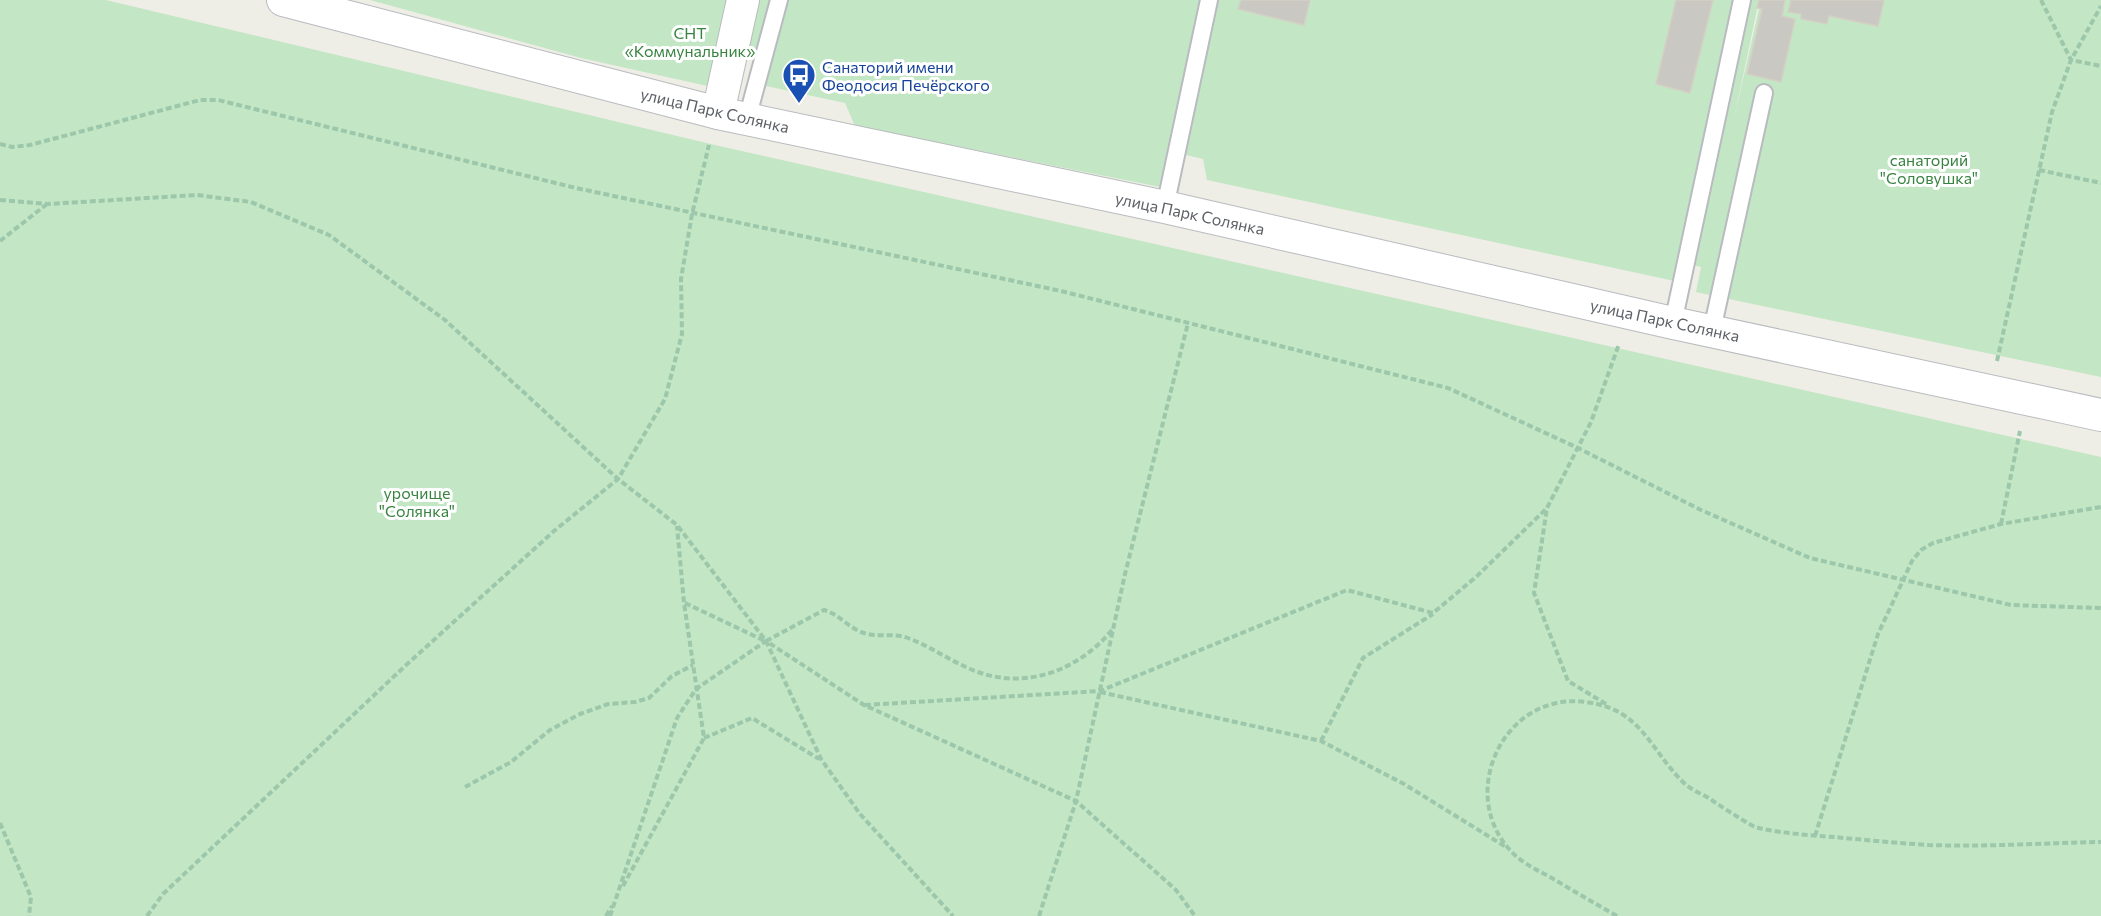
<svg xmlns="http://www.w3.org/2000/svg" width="2101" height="916" viewBox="0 0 2101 916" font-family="Commissioner,sans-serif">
<rect width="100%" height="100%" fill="#efeee6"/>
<g fill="#c3e6c5">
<path d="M0 0H106L715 145 2101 457V916H0Z"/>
<path d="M370 0H740L721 89 581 58Z"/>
<path d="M751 0H1759L1734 119 1761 0H2101V377L1696 292 1701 267 1683 263 1679 282 1207 180 1203 159 1173 152 1165 188 855 126 845 103 766 86 774 55 739 47Z"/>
</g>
<g fill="#cac8c3" stroke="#d4d0c4" stroke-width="1.5">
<path d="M1241 0H1310L1304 25 1238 9Z"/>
<path d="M1676 0H1713L1690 93 1656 84Z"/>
<path d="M1759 0H1785L1782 16 1795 19 1781 82 1747 74 1762 9 1757 8Z"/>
<path d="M1791 0H1884L1878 26 1829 16 1827 24 1801 19V14L1788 12Z"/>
</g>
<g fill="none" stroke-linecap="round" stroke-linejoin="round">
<defs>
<g id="service">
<path d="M747 119 779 0"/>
<path d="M1165 207 1209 0"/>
<path d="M1673 323 1742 0"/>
<path d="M1712 330 1764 93"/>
</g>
<g id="minor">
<path d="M283 0 718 113 1165 207 1673 323 2101 415"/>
<path d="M718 113 743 0"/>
</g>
</defs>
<use href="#service" stroke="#b8bbbf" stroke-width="20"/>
<use href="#minor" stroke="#b8bbbf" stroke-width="34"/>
<g stroke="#9cc7ab" stroke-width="4" stroke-dasharray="6 3" stroke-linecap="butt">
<path d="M2041 0 2071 60 2101 66"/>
<path d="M0 144 12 147 30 145 200 100H218L576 188 1061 291 1448 388 1578 448 1701 510 1810 558 2011 605 2101 608"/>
<path d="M2039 170 2101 183"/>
<path d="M0 200 48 204 197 195 251 202 329 235 445 320 618 479 677 525 766 641 821 759 860 814 953 916"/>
<path d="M0 241 47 204"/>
<path d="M1997 361 2052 112 2071 60 2101 6"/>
<path d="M2001 524 2020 431"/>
<path d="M685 603 765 641"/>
<path d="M766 641 824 610C838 614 846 625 859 631 875 639 892 632 908 638 932 647 953 663 978 672 1028 690 1080 669 1112 630"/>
<path d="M1100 692 1321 741 1404 784 1506 847"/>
<path d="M1606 704 1568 681 1534 593 1547 508 1591 422 1619 344"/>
<path d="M865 705 1100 691 1347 590 1433 613 1476 577 1547 508"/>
<path d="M704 738 752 718 819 759"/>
<path d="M1321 741 1363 658 1433 614"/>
<path d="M465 787 511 762 550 730 580 714 608 704 635 702 649 698 672 676 693 665"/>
<path d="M0 823 31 897 29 916"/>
<path d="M1815 836 1878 634 1912 561 1921 550 1933 543 2001 524 2101 507"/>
<path d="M623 886 704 738 684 603 677 526"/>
<path d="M147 916 163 894 404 667 554 531 618 479 665 399 682 334 681 279 692 214 709 145"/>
<path d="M606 916 612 906"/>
<path d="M610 916 677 718 696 689 766 641 864 705 1076 801 1176 890 1195 916"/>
<path d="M1039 916 1076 801 1125 574 1188 323"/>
<path d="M1617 916C1594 903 1572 890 1550 877 1535 869 1520 862 1509 849 1457 790 1506 691 1586 702 1642 709 1649 749 1684 783 1690 789 1699 793 1707 797 1722 807 1737 817 1753 826 1766 832 1817 836 1834 837 1865 840 1897 843 1929 845 1986 847 2044 843 2101 842"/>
</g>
<use href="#service" stroke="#fff" stroke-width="16"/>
<use href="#minor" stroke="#fff" stroke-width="32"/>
</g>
<defs>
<symbol id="bus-pin" viewBox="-11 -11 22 30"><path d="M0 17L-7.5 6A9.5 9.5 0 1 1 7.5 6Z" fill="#1a4fb4" stroke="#fff"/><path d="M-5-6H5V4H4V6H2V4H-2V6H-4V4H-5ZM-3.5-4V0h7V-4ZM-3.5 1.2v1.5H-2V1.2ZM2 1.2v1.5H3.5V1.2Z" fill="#fff"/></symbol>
</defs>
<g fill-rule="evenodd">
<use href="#bus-pin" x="780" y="56" width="38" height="52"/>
</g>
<g text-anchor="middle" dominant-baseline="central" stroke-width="6" stroke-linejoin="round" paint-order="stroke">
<g font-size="16" fill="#37833f" stroke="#fff">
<text x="690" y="32">СНТ<tspan x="690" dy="18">«Коммунальник»</tspan></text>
<text x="1929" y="159">cанаторий<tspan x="1929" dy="18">"Соловушка"</tspan></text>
<text x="417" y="492">урочище<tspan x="417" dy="18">"Солянка"</tspan></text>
</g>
<g font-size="16" fill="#164399" stroke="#fff" text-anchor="start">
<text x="822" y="66">Санаторий имени<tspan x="822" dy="18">Феодосия Печёрского</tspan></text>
</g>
<g font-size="16" fill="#5d6166" stroke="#fff">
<text transform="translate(715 110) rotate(13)">улица Парк Солянка</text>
<text transform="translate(1190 213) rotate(12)">улица Парк Солянка</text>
<text transform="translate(1665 320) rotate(12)">улица Парк Солянка</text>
</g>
</g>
</svg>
